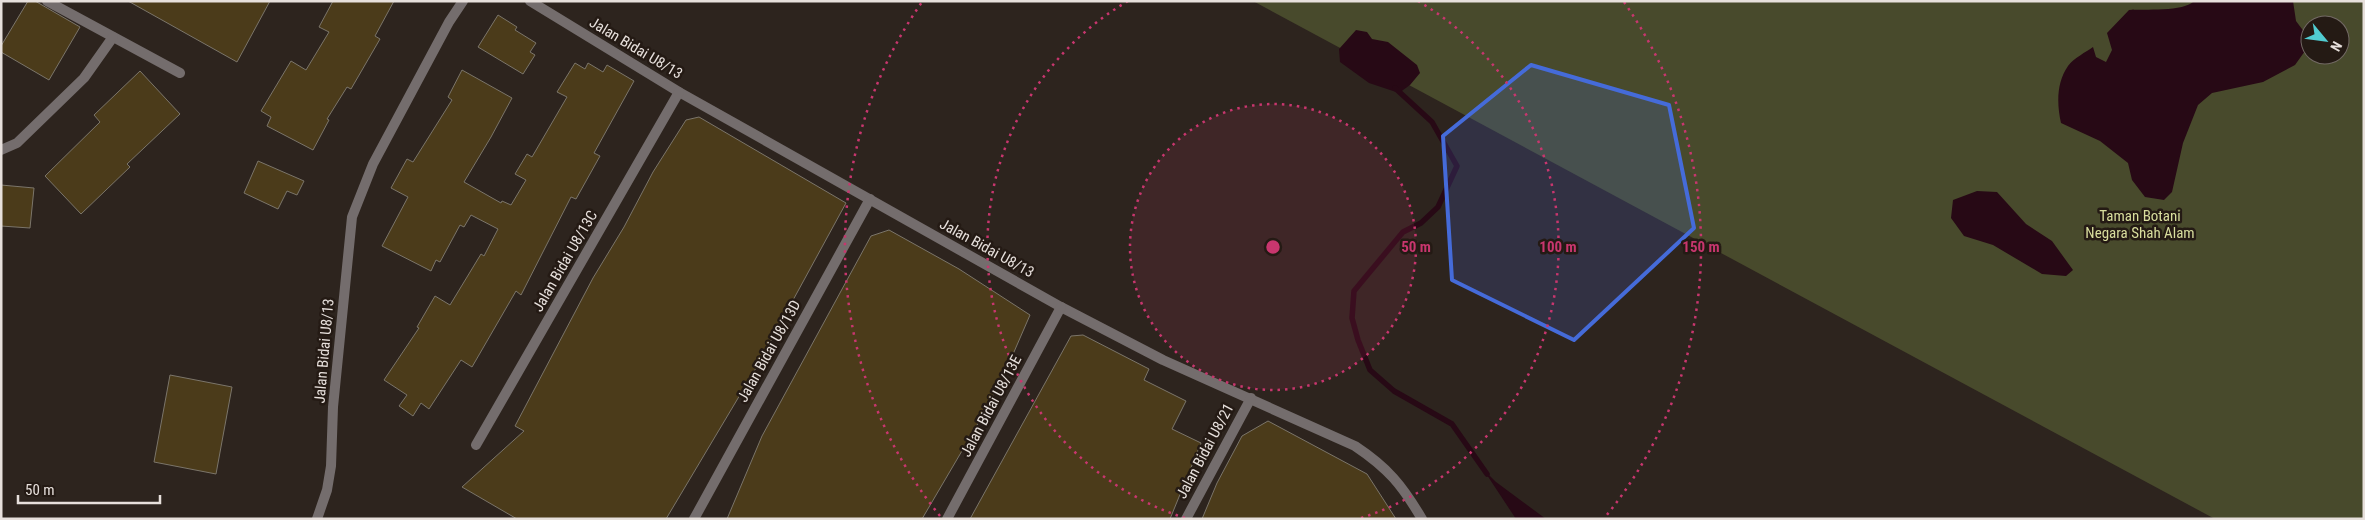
<svg xmlns="http://www.w3.org/2000/svg" width="2365" height="520" viewBox="0 0 2365 520" font-family="'Roboto Condensed',sans-serif">
<style>
.green{fill:#484a2c;fill-rule:evenodd}
.water{fill:#270915}
.lines{fill:none;stroke-linecap:round;stroke-linejoin:round}
.stream{stroke:#270915;stroke-width:5.5}
.building{fill:#4b3b1a;stroke:#7b756a}
.street{stroke:#746d6d;stroke-width:10}
.marked{fill:#456bd9;fill-opacity:0.2;stroke:#456bd9;stroke-width:4;stroke-linejoin:round}
.ring{fill:none;stroke:#c8366e;stroke-width:2.5;stroke-dasharray:2.5 5}
.labels{text-anchor:middle;stroke-width:5;stroke-linejoin:round;paint-order:stroke}
.street-label{font-size:15px;fill:#e7e0dc;stroke:#241a14}
.park-label{font-size:15px;fill:#d8dd9d;stroke:#241a14}
.centre{fill:#c8366e;stroke:#241a14;stroke-width:2.5}
.ring-label{font-size:15px;text-anchor:middle;font-weight:bold;fill:#c8366e;stroke:#241a14;stroke-width:5;stroke-linejoin:round;paint-order:stroke}
</style>
<rect width="100%" height="100%" fill="#2d241e"/>
<path class="green" d="M 1253,1 L 2364,1 L 2364,519 L 2215,519 ZM 2310,25 L 2340,25 L 2340,55 L 2310,55 Z"/>
<g class="water">
<path d="M 2194,1 L 2293,1 L 2296,21 L 2305,33 L 2305,51 L 2295,65 L 2263,82 L 2212,93 L 2198,105 L 2183,143 L 2172,192 L 2164,200 L 2145,197 L 2132,180 L 2128,163 L 2100,141 L 2061,123 C 2057,105 2056,83 2068,66 C 2074,58 2086,52 2093,47 L 2096,57 L 2106,62 L 2112,50 L 2107,33 L 2129,10 C 2144,9 2184,12 2194,1 Z"/>
<path d="M 1356,30 L 1367,32 L 1372,39 L 1388,42 L 1417,65 L 1420,73 L 1410,85 L 1399,93 L 1369,83 L 1340,62 L 1339,49 Z"/>
<path d="M 1977,191 L 1997,192 L 2026,224 L 2052,241 L 2073,270 L 2066,276 L 2042,274 L 1993,245 L 1964,236 L 1951,218 L 1953,200 Z"/>
<path d="M 1483,469 L 1496,482 L 1546,519 L 1516,519 Z"/>
</g>
<g class="lines">
<path class="stream" d="M 1395,88 L 1432,122 L 1457,166 L 1438,207 L 1421,223 L 1403,232 L 1354,291 L 1352,318 L 1358,340 L 1370,370 L 1394,391 L 1452,424 L 1487,474"/>
</g>
<g class="building">
<path d="M 28,1 L 35,1 L 80,27 L 49,80 L 1,52 L 1,46 Z"/>
<path d="M 128,1 L 270,1 L 237,62 Z"/>
<path d="M 333,1 L 394,1 L 375,36 L 380,39 L 351,89 L 347,87 L 327,119 L 329,120 L 313,150 L 267,126 L 271,117 L 261,111 L 291,61 L 306,70 L 329,32 L 319,27 Z"/>
<path d="M 498,15 L 517,27 L 515,30 L 536,43 L 530,52 L 535,55 L 523,74 L 478,47 Z"/>
<path d="M 575,63 L 585,69 L 588,63 L 603,72 L 607,65 L 634,81 L 594,153 L 600,156 L 576,199 L 571,197 L 521,295 L 516,291 L 472,367 L 461,360 L 429,409 L 421,403 L 413,416 L 399,406 L 407,395 L 384,380 L 419,328 L 417,327 L 435,296 L 450,305 L 481,254 L 484,256 L 498,229 L 471,215 L 464,227 L 460,225 L 440,262 L 436,260 L 431,271 L 382,246 L 408,197 L 391,188 L 407,159 L 413,162 L 452,100 L 448,97 L 462,70 L 512,98 L 491,137 L 464,182 L 501,203 L 502,201 L 511,205 L 526,180 L 515,174 L 527,154 L 532,157 L 567,97 L 557,92 Z"/>
<path d="M 140,71 L 180,114 L 127,164 L 130,167 L 81,214 L 45,176 L 100,122 L 94,115 Z"/>
<path d="M 699,117 L 846,203 L 756,368 L 666,519 L 517,519 L 462,487 L 524,431 L 515,426 L 593,278 L 624,227 L 653,172 L 686,120 Z"/>
<path d="M 258,161 L 304,181 L 297,195 L 287,191 L 278,209 L 244,193 Z"/>
<path d="M 1,185 L 34,188 L 30,228 L 1,226 Z"/>
<path d="M 889,230 L 959,269 L 1030,315 L 1004,375 L 976,427 L 922,519 L 727,519 L 762,436 L 871,236 Z"/>
<path d="M 1083,335 L 1149,369 L 1144,380 L 1186,401 L 1172,429 L 1201,443 L 1170,519 L 970,519 L 1071,336 Z"/>
<path d="M 170,375 L 232,387 L 216,474 L 154,462 Z"/>
<path d="M 1268,421 L 1367,474 L 1396,519 L 1202,519 L 1217,483 L 1242,436 Z"/>
</g>
<g class="lines">
<g class="street">
<path d="M 47,1 L 180,73"/>
<path d="M 530,1 L 679,92 L 1061,307 L 1163,360 L 1355,446 C 1388,468 1402,485 1422,519"/>
<path d="M 1,150 L 17,143 L 84,78 L 113,37"/>
<path d="M 476,445 L 679,92"/>
<path d="M 317,519 L 327,490 L 331,466 L 333,407 L 352,217 L 373,164 L 449,22 L 463,1"/>
<path d="M 694,519 L 870,199"/>
<path d="M 947,519 L 1061,307"/>
<path d="M 1186,519 L 1251,398"/>
</g>
</g>
<path class="marked" d="M 1531,65 L 1669,105 L 1694,228 L 1574,340 L 1452,280 L 1443,136 Z"/>
<circle cx="1273" cy="247" r="143" fill="#c8366e" fill-opacity=".12"/>
<g class="ring">
<circle cx="1273" cy="247" r="143"/>
<path d="M1185 518A285 285 0 0 1 1128 1M1418 1A285 285 0 0 1 1361 518"/>
<path d="M940 516A428 428 0 0 1 922 2M1624 2A428 428 0 0 1 1606 516"/>
</g>
<g class="labels">
<g class="street-label">
<text transform="translate(636 48) rotate(31)" y="5">Jalan Bidai U8/13</text>
<text transform="translate(987 248) rotate(29)" y="5">Jalan Bidai U8/13</text>
<text transform="translate(565 261) rotate(-60)" y="5">Jalan Bidai U8/13C</text>
<text transform="translate(324 351) rotate(-85)" y="5">Jalan Bidai U8/13</text>
<text transform="translate(769 351) rotate(-61)" y="5">Jalan Bidai U8/13D</text>
<text transform="translate(991 406) rotate(-62)" y="5">Jalan Bidai U8/13E</text>
<text transform="translate(1205 451) rotate(-62)" y="5">Jalan Bidai U8/21</text>
</g>
<g class="park-label">
<text x="2140" y="221">Taman Botani<tspan x="2140" dy="17">Negara Shah Alam</tspan></text>
</g>
</g>
<circle cx="1273" cy="247" r="8" class="centre"/>
<g class="ring-label">
<text x="1416" y="252">50 m</text>
<text x="1558" y="252">100 m</text>
<text x="1701" y="252">150 m</text>
</g>
<rect width="2365" height="520" fill="none" stroke="#e7e0dc" stroke-width="5"/>
<g transform="translate(2325 40) rotate(119)"><circle r="24" fill="#241a14" stroke="#726964"/>
<path d="M0-4L9 19L0 12L-9 19Z" fill="#51ccd1"/>
<text y="-8" font-size="14" font-weight="bold" text-anchor="middle" fill="#e7e0dc">N</text>
</g>
<path d="M18 495v8h142v-8" fill="none" stroke="#e7e0dc" stroke-width="2.5"/>
<text x="25" y="495" font-size="15" fill="#e7e0dc" stroke="#241a14" stroke-width="4" paint-order="stroke">50 m</text>
</svg>
